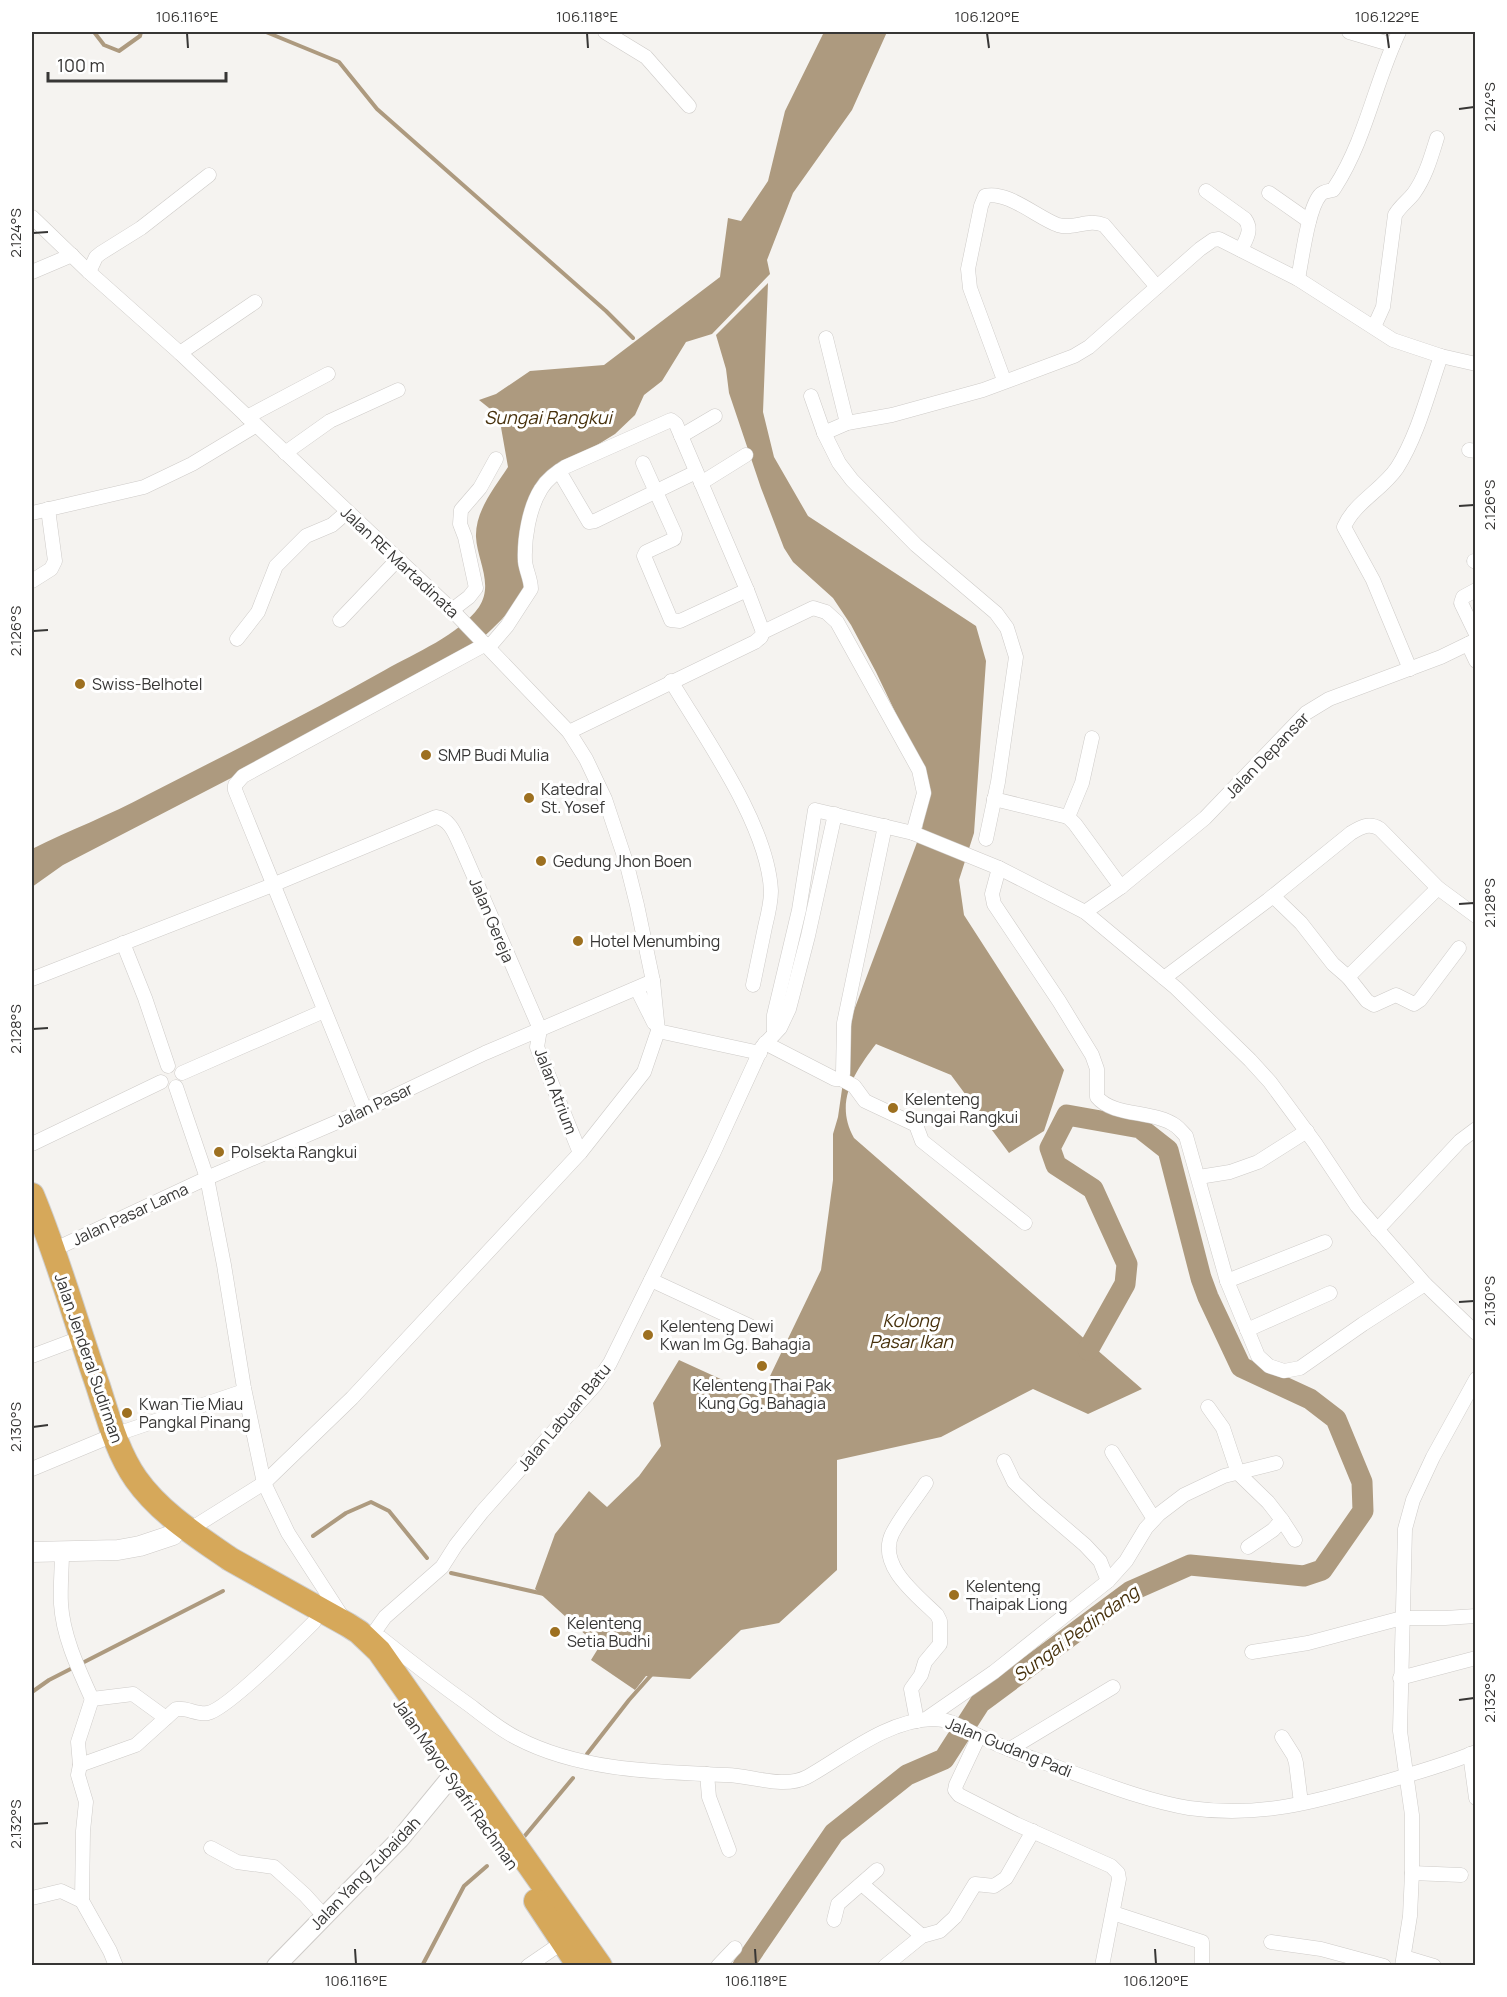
<svg xmlns="http://www.w3.org/2000/svg" width="1507" height="1997" viewBox="0 0 1507 1997" font-family="Manrope,sans-serif">
<style>
.water{fill:#ad9a7f}
.lines{fill:none;stroke-linecap:round;stroke-linejoin:round}
.stream{stroke:#ad9a7f;stroke-width:4}
.river{stroke:#ad9a7f;stroke-width:21}
.minor-casing{stroke:#cecbc8;stroke-width:15}
.tertiary-casing{stroke:#cecbc8;stroke-width:20}
.secondary-casing{stroke:#cecbc8;stroke-width:21}
.trunk-casing{stroke:#cfcfcf;stroke-width:26}
.minor{stroke:#fff;stroke-width:14}
.tertiary{stroke:#fff;stroke-width:18}
.secondary{stroke:#fff;stroke-width:20}
.trunk{stroke:#d6a85a;stroke-width:24}
.ticks{fill:none;stroke:#373635;stroke-width:2}
.poi-dot{fill:#9d7020;stroke:#fff;stroke-width:2}
.labels{text-anchor:middle;stroke-width:6;stroke-linejoin:round;paint-order:stroke}
.street-label{font-size:16px;fill:#373635;stroke:#fff}
.poi-label{font-size:16px;fill:#373635;stroke:#fff;text-anchor:start}
.water-label{font-size:18px;font-style:italic;fill:#47310c;stroke:#fff}
.neatline{fill:none;stroke:#373635;stroke-width:2}
.ticks-label{font-size:15px;text-anchor:middle;fill:#373635}
</style>
<rect width="100%" height="100%" fill="#f5f3f0"/>
<g class="water">
<path d="M 824,32 L 887,32 L 852,110 L 793,193 L 767,260 L 770,274 L 712,334 L 686,342 L 662,381 L 644,395 L 635,415 L 615,434 L 555,471 L 541,485 L 523,591 C 511,613 491,630 474,646 L 233,777 L 63,865 L 32,887 L 32,849 C 70,830 110,815 147,795 C 227,754 307,714 385,670 C 415,653 459,635 479,607 C 494,584 477,560 476,537 C 475,511 495,487 508,467 L 499,416 L 479,400 L 496,394 L 530,371 L 604,365 L 720,277 L 728,218 L 741,221 L 768,181 L 785,111 Z"/>
<path d="M 768,283 L 763,412 L 774,457 L 808,516 L 976,626 L 986,661 L 974,833 L 959,880 L 964,915 L 1064,1070 L 1044,1131 L 1009,1153 L 951,1075 L 876,1044 C 854,1073 834,1102 854,1138 L 1142,1389 L 1088,1414 L 1033,1389 L 941,1437 L 837,1460 L 837,1570 L 779,1623 L 741,1630 L 690,1679 L 646,1676 L 635,1690 L 591,1660 L 599,1647 L 535,1589 L 555,1534 L 589,1491 L 607,1507 L 639,1476 L 661,1446 L 653,1403 L 679,1360 L 760,1397 L 821,1270 L 833,1180 L 833,1134 L 838,1117 L 853,1013 L 922,829 L 929,783 L 876,672 L 851,625 L 833,598 L 793,562 L 784,548 L 761,488 L 729,393 L 726,369 L 716,335 Z"/>
</g>
<g class="lines">
<g class="stream">
<path d="M 94,32 L 104,45 L 119,51 L 140,36 L 141,32"/>
<path d="M 266,32 L 339,62 L 377,109 L 606,311 L 633,338"/>
<path d="M 313,1536 L 346,1513 L 371,1502 L 389,1511 L 427,1558"/>
<path d="M 451,1573 L 544,1594"/>
<path d="M 32,1692 L 49,1680 L 223,1591"/>
<path d="M 587,1754 L 629,1700 L 653,1673"/>
<path d="M 523,1838 L 573,1778"/>
<path d="M 422,1966 L 464,1886 L 487,1866"/>
</g>
<path class="river" d="M 743,1966 L 834,1833 L 907,1775 L 944,1759 L 980,1703 L 1131,1591 L 1190,1565 L 1304,1576 L 1322,1570 L 1363,1511 L 1362,1482 L 1336,1419 L 1310,1399 L 1241,1367 L 1208,1297 L 1201,1278 L 1168,1150 L 1140,1128 L 1067,1115 L 1050,1148 L 1056,1165 L 1093,1189 L 1127,1264 L 1125,1284 L 1088,1350"/>
<g class="minor-casing">
<g id="minor">
<path d="M 605,32 L 646,57 L 689,106"/>
<path d="M 1349,32 L 1393,45"/>
<path d="M 1206,191 L 1245,219 C 1253,230 1246,239 1241,250"/>
<path d="M 1269,193 L 1309,221"/>
<path d="M 32,217 L 89,272 L 180,353 L 452,610 L 569,732 L 586,759 L 605,799 L 627,865 L 637,905 L 653,981 L 658,1031 L 644,1072 L 580,1153 L 352,1398 L 264,1483 L 189,1530"/>
<path d="M 32,272 L 72,255"/>
<path d="M 89,272 L 96,257 L 101,253 L 141,228 L 209,175"/>
<path d="M 1298,279 C 1302,259 1308,209 1320,195 C 1323,191 1329,191 1333,190 L 1335,187 C 1366,139 1375,82 1399,32"/>
<path d="M 1374,327 L 1383,307 L 1395,215 C 1400,206 1408,201 1414,193 C 1426,176 1431,157 1437,138"/>
<path d="M 826,338 L 847,423"/>
<path d="M 180,353 L 255,302"/>
<path d="M 1004,380 L 970,288 L 968,269 L 981,206 L 985,196 C 1007,190 1038,218 1058,225 C 1074,230 1088,218 1104,225 L 1157,287"/>
<path d="M 811,396 L 824,433 L 839,463 L 852,480 L 916,545 L 996,613 L 1007,628 L 1016,657 L 998,782 L 986,839"/>
<path d="M 247,417 L 328,374"/>
<path d="M 824,433 L 847,423 L 892,415 L 983,390 L 1074,356 L 1089,347 L 1200,249 L 1213,240 L 1219,239 L 1298,279 L 1393,340 L 1441,356 L 1476,364"/>
<path d="M 681,436 L 715,416"/>
<path d="M 1469,450 L 1476,451"/>
<path d="M 285,453 L 330,421 L 398,390"/>
<path d="M 643,463 L 675,534 L 674,539 L 646,552 L 644,556 L 671,620 L 680,621 L 747,590"/>
<path d="M 559,471 L 589,522 L 595,521 L 696,472"/>
<path d="M 701,483 L 746,455"/>
<path d="M 32,513 L 144,487 L 192,464 L 255,426"/>
<path d="M 1474,561 L 1476,562"/>
<path d="M 32,581 L 51,569 L 55,561 L 48,509"/>
<path d="M 1476,590 L 1463,597 L 1461,603 L 1476,634"/>
<path d="M 452,610 L 469,597 L 476,588 L 465,537 L 460,524 L 461,510 L 480,488 L 496,459"/>
<path d="M 340,620 L 398,559"/>
<path d="M 237,639 L 258,612 L 276,566 L 306,536 L 332,525 L 347,512"/>
<path d="M 1468,644 L 1476,661"/>
<path d="M 489,647 L 507,626 L 531,589 C 531,579 526,571 525,561 C 524,539 529,508 541,489 C 547,479 556,473 565,467 L 671,420 L 676,424 L 747,590 L 763,632"/>
<path d="M 1410,669 L 1373,580 L 1344,527 C 1354,503 1382,490 1397,468 C 1418,435 1428,393 1441,356"/>
<path d="M 671,681 C 705,738 768,825 771,891 C 771,903 768,915 765,927 C 761,946 757,966 753,985"/>
<path d="M 569,732 L 755,642 L 761,637 L 763,632 L 813,608 L 826,612 L 837,622 L 919,770 L 924,793 L 913,833 L 999,868 L 1085,912 L 1176,988 L 1250,1060 L 1270,1082 L 1315,1143 L 1357,1206 L 1425,1284 L 1476,1333"/>
<path d="M 1092,738 L 1082,783 L 1068,817 L 1075,824 L 1121,887"/>
<path d="M 994,799 L 1068,817"/>
<path d="M 999,868 L 992,894 L 994,904 L 1059,1001 L 1092,1055 L 1097,1069 L 1097,1097 C 1113,1117 1154,1110 1176,1126 C 1180,1129 1183,1133 1186,1136 L 1227,1281 L 1258,1356 L 1269,1366 L 1284,1371 L 1300,1368 L 1363,1324 L 1425,1284"/>
<path d="M 1273,896 L 1301,923 L 1333,964 L 1348,977 L 1438,888"/>
<path d="M 1085,912 L 1121,887 L 1205,818 L 1306,713 L 1329,699 L 1441,657 L 1476,640"/>
<path d="M 123,943 L 145,998 L 168,1066"/>
<path d="M 1348,977 L 1367,1001 L 1374,1005 L 1396,995 L 1414,1004 L 1420,1000 L 1459,948"/>
<path d="M 1164,978 L 1268,900 L 1351,833 C 1361,827 1369,822 1380,829 L 1438,888 L 1476,916"/>
<path d="M 32,979 L 270,886 L 436,817 C 451,819 456,837 462,849 L 540,1029"/>
<path d="M 637,989 L 654,1023"/>
<path d="M 540,1029 L 537,1047 L 580,1153"/>
<path d="M 658,1031 L 760,1053"/>
<path d="M 774,1034 L 774,1015 L 799,910 L 815,810 L 913,833"/>
<path d="M 765,1043 L 835,1079 L 841,1079 L 843,1073 L 844,1023 L 885,826"/>
<path d="M 182,1073 L 324,1011"/>
<path d="M 841,1079 L 854,1086 L 865,1101 L 916,1125 L 922,1141 L 1025,1223"/>
<path d="M 176,1087 L 207,1178 L 224,1265 L 244,1388 L 264,1483 L 288,1533 L 343,1618"/>
<path d="M 365,1110 L 235,790 L 235,785 L 243,776 L 486,644"/>
<path d="M 32,1144 L 161,1082"/>
<path d="M 1199,1177 L 1230,1172 L 1258,1162 L 1307,1131"/>
<path d="M 1377,1230 L 1460,1141 L 1476,1129"/>
<path d="M 53,1250 L 207,1178 L 365,1110 L 485,1053 L 653,981"/>
<path d="M 651,1280 L 750,1326"/>
<path d="M 1227,1281 L 1325,1242"/>
<path d="M 1247,1330 L 1330,1293"/>
<path d="M 32,1356 L 72,1341"/>
<path d="M 1208,1407 L 1223,1428 L 1238,1473 L 1268,1502 L 1282,1520 L 1295,1540"/>
<path d="M 114,1435 L 244,1391"/>
<path d="M 1112,1452 L 1154,1519"/>
<path d="M 1004,1461 L 1014,1482 L 1036,1503 L 1085,1545 L 1100,1561 L 1108,1581"/>
<path d="M 32,1469 L 104,1439"/>
<path d="M 1248,1547 L 1273,1530 L 1282,1520"/>
<path d="M 62,1552 C 62,1569 60,1587 61,1604 C 63,1637 79,1670 92,1699"/>
<path d="M 373,1634 L 381,1638 C 411,1662 441,1685 472,1707 C 486,1718 501,1730 517,1738 C 580,1771 657,1772 727,1775 C 753,1776 783,1789 807,1777 C 846,1755 887,1720 933,1719 C 951,1719 964,1729 979,1736 C 1002,1747 1027,1757 1051,1765 C 1094,1780 1145,1801 1189,1808 C 1259,1818 1315,1802 1381,1783 C 1412,1774 1445,1765 1476,1752"/>
<path d="M 373,1634 L 385,1617 L 442,1567 L 456,1545 L 482,1512 L 595,1385 L 610,1363 L 713,1154 L 762,1047 L 780,1028 L 789,1009 L 808,936 L 835,814"/>
<path d="M 1252,1652 L 1308,1643 L 1402,1618 L 1445,1618 L 1476,1616"/>
<path d="M 1400,1678 L 1476,1658"/>
<path d="M 92,1699 L 133,1694 L 166,1718"/>
<path d="M 926,1719 L 994,1672 L 1108,1581 L 1126,1561 L 1146,1528 L 1159,1514 L 1184,1495 L 1224,1476 L 1276,1463"/>
<path d="M 917,1721 L 911,1689 L 921,1675 L 925,1662 L 940,1644 L 940,1621 L 937,1615 C 918,1596 877,1566 892,1534 C 901,1516 915,1500 926,1483"/>
<path d="M 979,1736 L 956,1785 L 955,1790 L 959,1795 L 1016,1824 L 1111,1866 L 1118,1873 L 1119,1879 L 1102,1966"/>
<path d="M 1282,1737 L 1294,1756 L 1296,1763 L 1301,1803"/>
<path d="M 1010,1749 L 1113,1687"/>
<path d="M 1470,1754 L 1476,1798"/>
<path d="M 80,1765 L 78,1742 L 92,1699"/>
<path d="M 707,1774 L 709,1797 L 729,1850"/>
<path d="M 211,1848 L 237,1862 L 274,1867 L 305,1895 L 324,1916"/>
<path d="M 1412,1873 L 1461,1875"/>
<path d="M 863,1885 L 922,1936"/>
<path d="M 32,1898 L 61,1891 L 82,1901 L 110,1951 L 116,1966"/>
<path d="M 82,1901 L 83,1831 L 86,1802 L 78,1775 L 80,1765 L 136,1745 L 176,1709 C 186,1707 197,1715 208,1713 C 227,1709 297,1639 314,1622"/>
<path d="M 1113,1913 L 1202,1942 L 1202,1966"/>
<path d="M 834,1920 L 838,1904 L 877,1870"/>
<path d="M 1271,1942 L 1321,1949 L 1384,1966"/>
<path d="M 1404,1957 L 1434,1966"/>
<path d="M 528,1966 L 563,1942"/>
<path d="M 718,1966 L 735,1948"/>
<path d="M 885,1966 L 922,1936 L 940,1931 L 955,1917 L 975,1884 L 994,1886 L 1006,1878 L 1033,1831"/>
<path d="M 1402,1966 L 1410,1916 L 1412,1873 L 1412,1815 L 1400,1731 L 1405,1529 L 1413,1500 L 1433,1457 L 1476,1379"/>
</g>
</g>
<g class="tertiary-casing">
<path id="tertiary" d="M 276,1966 L 400,1839 L 451,1777"/>
</g>
<g class="secondary-casing">
<path id="secondary" d="M 32,1552 L 118,1550 L 140,1546 L 173,1535"/>
</g>
<g class="trunk-casing">
<g id="trunk">
<path d="M 32,1195 C 58,1257 76,1323 98,1386 C 108,1417 117,1452 136,1479 C 160,1513 197,1536 230,1559 L 348,1625 L 359,1632 L 379,1651 L 600,1966"/>
<path d="M 536,1901 L 579,1966"/>
</g>
</g>
<use href="#minor" class="minor"/>
<use href="#tertiary" class="tertiary"/>
<use href="#secondary" class="secondary"/>
<use href="#trunk" class="trunk"/>
</g>
<path class="ticks" d="M 187,33 L 188,48M 587,33 L 588,48M 987,33 L 989,48M 1387,33 L 1389,48M 1459,109 L 1474,107M 33,233 L 48,232M 1459,506 L 1474,505M 33,631 L 48,630M 1459,904 L 1474,903M 33,1029 L 48,1028M 1459,1302 L 1474,1301M 33,1427 L 48,1425M 1459,1700 L 1474,1698M 33,1824 L 48,1823M 355,1949 L 356,1964M 755,1949 L 756,1964M 1155,1949 L 1156,1964"/>
<g class="poi-dot">
<circle cx="80" cy="684" r="6"/>
<circle cx="426" cy="755" r="6"/>
<circle cx="529" cy="798" r="6"/>
<circle cx="541" cy="861" r="6"/>
<circle cx="578" cy="941" r="6"/>
<circle cx="893" cy="1108" r="6"/>
<circle cx="219" cy="1152" r="6"/>
<circle cx="648" cy="1335" r="6"/>
<circle cx="762" cy="1366" r="6"/>
<circle cx="127" cy="1413" r="6"/>
<circle cx="954" cy="1595" r="6"/>
<circle cx="555" cy="1632" r="6"/>
</g>
<g class="labels">
<g class="street-label">
<text transform="translate(400 562) rotate(43)" y="6">Jalan RE Martadinata</text>
<text transform="translate(1267 755) rotate(-46)" y="6">Jalan Depansar</text>
<text transform="translate(492 920) rotate(67)" y="6">Jalan Gereja</text>
<text transform="translate(556 1091) rotate(69)" y="6">Jalan Atrium</text>
<text transform="translate(374 1105) rotate(-25)" y="6">Jalan Pasar</text>
<text transform="translate(130 1214) rotate(-25)" y="6">Jalan Pasar Lama</text>
<text transform="translate(89 1358) rotate(71)" y="6">Jalan Jenderal Sudirman</text>
<text transform="translate(564 1417) rotate(-50)" y="6">Jalan Labuan Batu</text>
<text transform="translate(1009 1747) rotate(22)" y="6">Jalan Gudang Padi</text>
<text transform="translate(456 1784) rotate(55)" y="6">Jalan Mayor Syafri Rachman</text>
<text transform="translate(365 1873) rotate(-46)" y="6">Jalan Yang Zubaidah</text>
</g>
<g class="poi-label">
<text x="92" y="690">Swiss-Belhotel</text>
<text x="438" y="761">SMP Budi Mulia</text>
<text x="541" y="795">Katedral<tspan x="541" dy="18">St. Yosef</tspan></text>
<text x="553" y="867">Gedung Jhon Boen</text>
<text x="590" y="947">Hotel Menumbing</text>
<text x="905" y="1105">Kelenteng<tspan x="905" dy="18">Sungai Rangkui</tspan></text>
<text x="231" y="1158">Polsekta Rangkui</text>
<text x="660" y="1332">Kelenteng Dewi<tspan x="660" dy="18">Kwan Im Gg. Bahagia</tspan></text>
<text x="762" y="1391" text-anchor="middle">Kelenteng Thai Pak<tspan x="762" dy="18">Kung Gg. Bahagia</tspan></text>
<text x="139" y="1410">Kwan Tie Miau<tspan x="139" dy="18">Pangkal Pinang</tspan></text>
<text x="966" y="1592">Kelenteng<tspan x="966" dy="18">Thaipak Liong</tspan></text>
<text x="567" y="1629">Kelenteng<tspan x="567" dy="18">Setia Budhi</tspan></text>
</g>
<g class="water-label">
<text x="548" y="424">Sungai Rangkui</text>
<text x="911" y="1327">Kolong<tspan x="911" dy="21">Pasar Ikan</tspan></text>
<text transform="translate(1076 1634) rotate(-36)" y="6">Sungai Pedindang</text>
</g>
</g>
<rect width="1507" height="1997" fill="none" stroke="#ffffff" stroke-width="66"/>
<path d="M48 72v9h178v-9" fill="none" stroke="#373635" stroke-width="3"/>
<text x="57" y="72" font-size="18" fill="#373635" stroke="#ffffff" stroke-width="4.5" paint-order="stroke">100 m</text>
<rect x="33" y="33" width="1441" height="1931" class="neatline"/>
<g class="ticks-label">
<text x="187" y="22">106.116°E</text>
<text x="587" y="22">106.118°E</text>
<text x="987" y="22">106.120°E</text>
<text x="1387" y="22">106.122°E</text>
<text transform="translate(1490 107) rotate(-90)" y="5">2.124°S</text>
<text transform="translate(16 233) rotate(-90)" y="5">2.124°S</text>
<text transform="translate(1490 505) rotate(-90)" y="5">2.126°S</text>
<text transform="translate(16 631) rotate(-90)" y="5">2.126°S</text>
<text transform="translate(1490 903) rotate(-90)" y="5">2.128°S</text>
<text transform="translate(16 1029) rotate(-90)" y="5">2.128°S</text>
<text transform="translate(1490 1301) rotate(-90)" y="5">2.130°S</text>
<text transform="translate(16 1427) rotate(-90)" y="5">2.130°S</text>
<text transform="translate(1490 1698) rotate(-90)" y="5">2.132°S</text>
<text transform="translate(16 1824) rotate(-90)" y="5">2.132°S</text>
<text x="356" y="1986">106.116°E</text>
<text x="756" y="1986">106.118°E</text>
<text x="1156" y="1986">106.120°E</text>
</g>
</svg>
